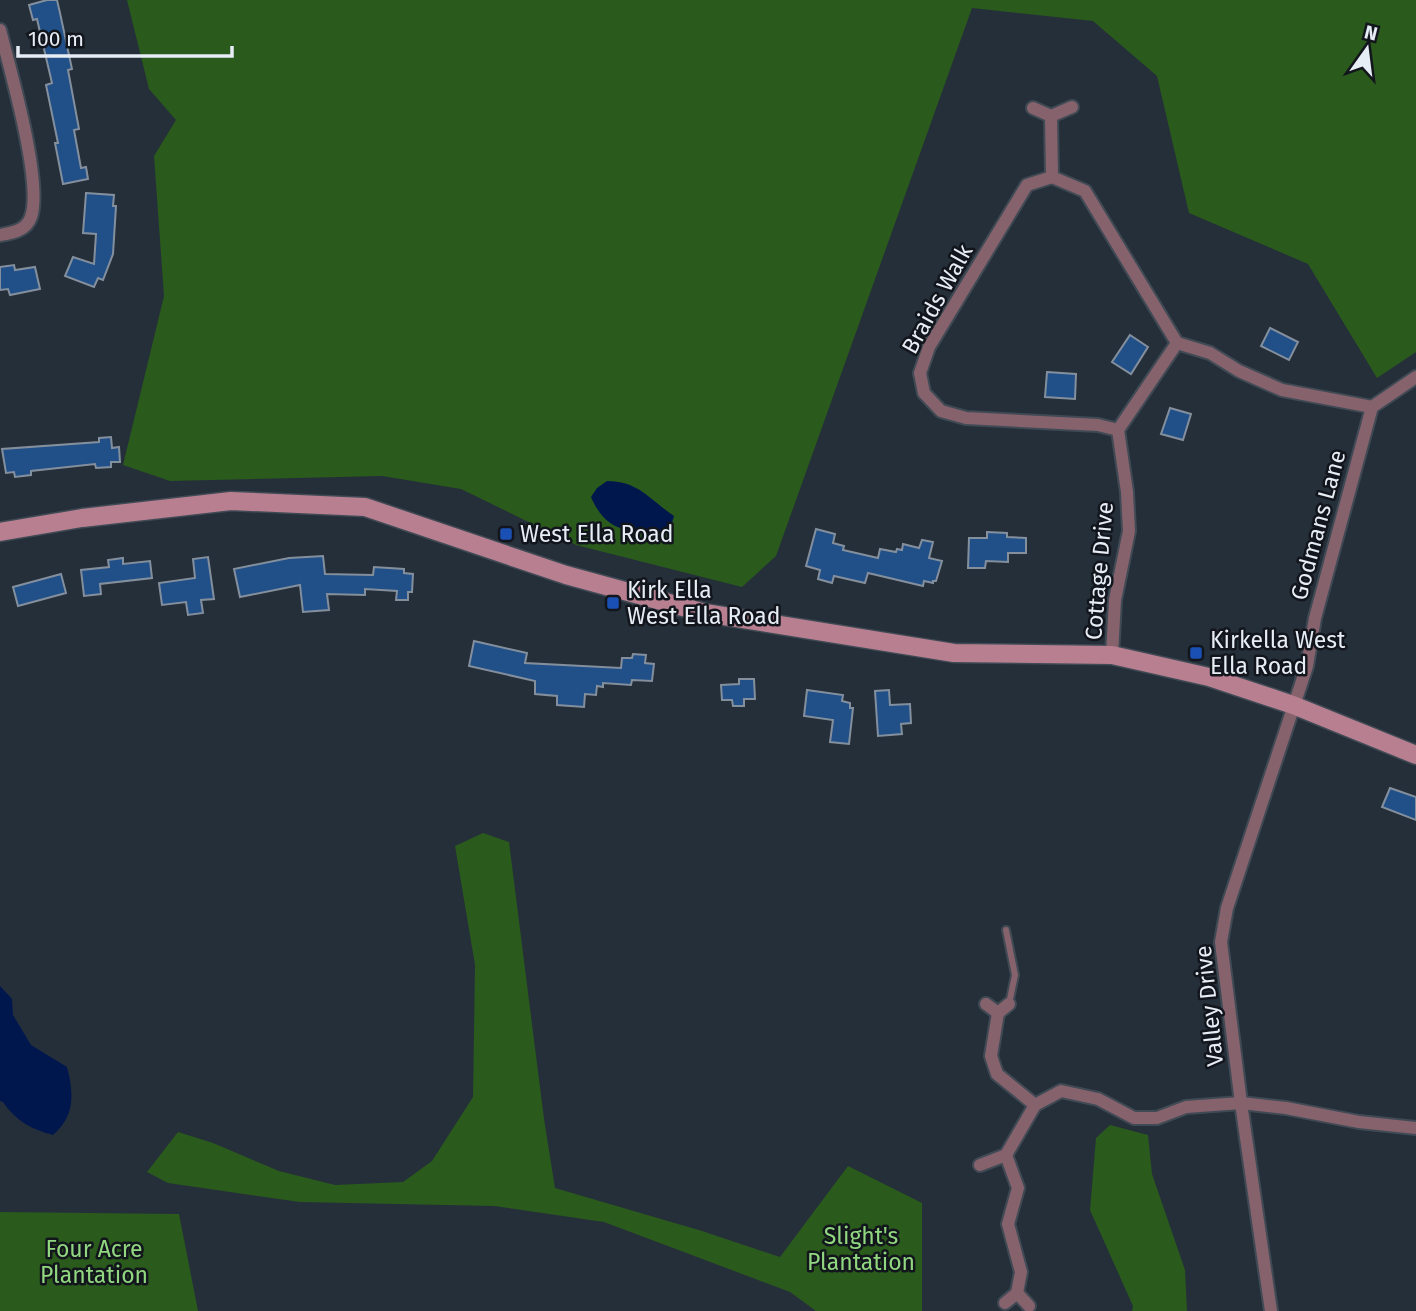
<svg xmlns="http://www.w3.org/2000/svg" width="1416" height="1311" viewBox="0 0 1416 1311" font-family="'Fira Sans',sans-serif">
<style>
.green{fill:#2a5a1c}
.water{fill:#00174e}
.building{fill:#215088;stroke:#848f9d;stroke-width:2}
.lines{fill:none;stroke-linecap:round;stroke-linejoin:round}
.lane-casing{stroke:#404a54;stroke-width:10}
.street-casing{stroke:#404a54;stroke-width:16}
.secondary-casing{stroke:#404a54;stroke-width:21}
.lane{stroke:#86626d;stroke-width:6}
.street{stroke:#86626d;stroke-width:12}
.secondary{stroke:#b77f90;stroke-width:18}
.transit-dot{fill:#1a4fb4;stroke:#12161c;stroke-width:2.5}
.labels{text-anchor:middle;stroke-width:5;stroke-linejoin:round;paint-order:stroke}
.street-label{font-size:23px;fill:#e7edf5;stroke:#12161c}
.poi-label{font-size:23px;fill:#e7edf5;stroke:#12161c;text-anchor:start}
.park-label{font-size:23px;fill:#91d780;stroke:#12161c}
</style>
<rect width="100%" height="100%" fill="#252f3a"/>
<g class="green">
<path d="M 127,0 L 1416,0 L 1416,352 L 1377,378 L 1308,264 L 1189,213 L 1157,76 L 1093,21 L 972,8 L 776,556 L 742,587 L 576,545 L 461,489 L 382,476 L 170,481 L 123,465 L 164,296 L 154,156 L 176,120 L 149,89 Z"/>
<path d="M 483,833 L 509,842 L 544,1119 L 555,1188 L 702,1231 L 780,1257 L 848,1166 L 922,1203 L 922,1311 L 816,1311 L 790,1292 L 604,1222 L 494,1206 L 300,1202 L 168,1183 L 147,1172 L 178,1132 L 213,1143 L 279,1171 L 335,1185 L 403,1182 L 432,1161 L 473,1097 L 475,965 L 455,846 Z"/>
<path d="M 1110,1125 L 1148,1135 L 1152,1174 L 1185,1270 L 1187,1311 L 1132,1311 L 1133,1306 L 1090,1210 L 1096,1138 Z"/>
<path d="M 0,1212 L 179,1214 L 198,1311 L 0,1311 Z"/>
</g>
<g class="water">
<path d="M 607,481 C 639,481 650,500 674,516 L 669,533 C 632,531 608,536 591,497 L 597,488 Z"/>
<path d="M 0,986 L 12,999 L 13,1015 L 31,1045 L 67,1067 C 74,1094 75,1116 53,1135 C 31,1129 16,1121 3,1102 L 0,1101 Z"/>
</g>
<g class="building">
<path d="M 47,0 L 57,0 L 60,13 L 72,69 L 68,70 L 79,129 L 74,130 L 81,168 L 86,167 L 88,179 L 63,184 L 55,143 L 58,143 L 46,85 L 52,83 L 37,19 L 33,20 L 29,5 Z"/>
<path d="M 86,193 L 114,195 L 113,206 L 116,206 L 113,254 L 103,280 L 98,278 L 94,287 L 65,276 L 73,257 L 94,264 L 96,234 L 83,233 Z"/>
<path d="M 14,265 L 15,270 L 35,267 L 40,289 L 10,295 L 8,289 L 0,290 L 0,267 Z"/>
<path d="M 1270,328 L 1298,342 L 1289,360 L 1261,346 Z"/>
<path d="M 1130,335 L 1148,347 L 1131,374 L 1112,362 Z"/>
<path d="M 1047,372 L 1076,374 L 1075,399 L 1045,397 Z"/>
<path d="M 1170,408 L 1191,414 L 1183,440 L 1161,434 Z"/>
<path d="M 111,437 L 112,448 L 119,447 L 120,462 L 111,462 L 111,467 L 96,468 L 95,464 L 31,471 L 31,475 L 15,477 L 14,472 L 6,473 L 2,449 L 99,442 L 99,438 Z"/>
<path d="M 816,529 L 835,534 L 833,543 L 844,546 L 843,550 L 878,558 L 880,549 L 896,552 L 897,549 L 902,550 L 903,544 L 919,548 L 922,540 L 933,542 L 929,558 L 942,561 L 936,581 L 933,581 L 933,583 L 924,581 L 923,586 L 868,573 L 865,583 L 834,576 L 832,583 L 818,579 L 820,570 L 806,566 Z"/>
<path d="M 987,532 L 1007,533 L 1007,537 L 1026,538 L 1026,553 L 1008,553 L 1008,562 L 986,561 L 985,568 L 968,568 L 969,538 L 987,538 Z"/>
<path d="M 323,556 L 325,574 L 373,575 L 374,567 L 404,569 L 404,573 L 413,574 L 412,592 L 408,592 L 408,600 L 396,600 L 397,591 L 365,589 L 365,595 L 327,594 L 329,610 L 303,612 L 300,585 L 240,597 L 234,569 L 289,558 Z"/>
<path d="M 208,557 L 214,599 L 201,600 L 203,613 L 188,615 L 186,602 L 162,605 L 159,583 L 195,578 L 193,559 Z"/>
<path d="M 123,558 L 123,564 L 150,561 L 152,578 L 100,584 L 101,594 L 84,596 L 81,570 L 109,567 L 108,560 Z"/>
<path d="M 61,574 L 66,593 L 18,606 L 13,587 Z"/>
<path d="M 474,641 L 527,653 L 525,663 L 621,668 L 622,658 L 632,658 L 633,654 L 646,655 L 645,663 L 654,664 L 652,681 L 632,680 L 631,685 L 603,683 L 603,687 L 597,686 L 596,695 L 585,694 L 584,707 L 557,705 L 557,696 L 535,694 L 535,681 L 469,666 Z"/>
<path d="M 739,679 L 754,679 L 755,699 L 744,699 L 744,706 L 733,706 L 732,700 L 722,700 L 721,685 L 739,684 Z"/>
<path d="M 807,690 L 843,695 L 842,701 L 850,703 L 850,708 L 853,708 L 849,744 L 830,742 L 833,720 L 804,716 Z"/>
<path d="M 889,690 L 890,705 L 910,704 L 911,723 L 901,724 L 902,734 L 878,736 L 875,691 Z"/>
<path d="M 1390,788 L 1416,797 L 1416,820 L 1382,807 Z"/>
</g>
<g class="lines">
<g class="lane-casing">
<path id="lane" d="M 1006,930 L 1015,975 L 1009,1004"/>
</g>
<g class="street-casing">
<g id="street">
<path d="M 0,30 C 10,69 43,183 31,217 C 26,231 12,233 0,235"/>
<path d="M 1033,108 L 1051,116 L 1072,107"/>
<path d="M 1051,116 L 1052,177 L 1085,191 L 1177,343 L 1210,353 L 1239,371 L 1282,390 L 1372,407"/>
<path d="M 1052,177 L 1027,185 L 929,347 L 920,373 L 924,393 L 941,411 L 966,418 L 1098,425 L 1118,430"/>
<path d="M 1112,655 L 1115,600 L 1129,531 L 1127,492 L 1118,430 L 1177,343"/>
<path d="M 986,1004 L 998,1013 L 1009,1004"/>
<path d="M 998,1013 L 991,1056 L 997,1074 L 1035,1105"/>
<path d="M 1006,1155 L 1018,1188 L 1008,1224 L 1021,1272 L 1017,1293"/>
<path d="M 980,1165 L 1006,1155 L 1035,1105 L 1061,1091 L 1098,1099 L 1134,1118 L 1157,1118 L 1186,1107 L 1241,1103 L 1286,1108 L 1359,1122 L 1416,1128"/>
<path d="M 1005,1303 L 1017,1293 L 1029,1306"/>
<path d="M 1271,1311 L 1241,1103 L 1221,942 L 1227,908 L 1307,666 L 1315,618 L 1372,407 L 1416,377"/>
</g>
</g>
<g class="secondary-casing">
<path id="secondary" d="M 0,532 L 82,518 L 231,501 L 365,507 L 566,575 L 705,613 L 954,653 L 1112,655 L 1209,677 L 1293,705 L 1416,755"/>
</g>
<use href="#lane" class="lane"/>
<use href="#street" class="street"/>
<use href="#secondary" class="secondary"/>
</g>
<g class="transit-dot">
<rect x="499" y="527" width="14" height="14" rx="3.5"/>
<rect x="606" y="596" width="14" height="14" rx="3.5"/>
<rect x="1189" y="646" width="14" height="14" rx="3.5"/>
</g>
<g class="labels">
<g class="street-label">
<text transform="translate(937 299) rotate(-61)" y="8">Braids Walk</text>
<text transform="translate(1318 525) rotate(-75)" y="8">Godmans Lane</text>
<text transform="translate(1099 571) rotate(-85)" y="8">Cottage Drive</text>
<text transform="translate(1209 1006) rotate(-96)" y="8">Valley Drive</text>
</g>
<g class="poi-label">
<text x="520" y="542">West Ella Road</text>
<text x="627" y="598">Kirk Ella<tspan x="627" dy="26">West Ella Road</tspan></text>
<text x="1210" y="648">Kirkella West<tspan x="1210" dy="26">Ella Road</tspan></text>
</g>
<g class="park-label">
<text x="861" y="1244">Slight's<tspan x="861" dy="26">Plantation</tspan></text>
<text x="94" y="1257">Four Acre<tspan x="94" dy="26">Plantation</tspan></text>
</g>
</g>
<g transform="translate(1367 49) rotate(14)" stroke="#12161c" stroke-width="5" paint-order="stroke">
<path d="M0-5L12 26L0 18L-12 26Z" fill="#e7edf5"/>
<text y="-10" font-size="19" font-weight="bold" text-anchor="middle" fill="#e7edf5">N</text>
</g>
<path d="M18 46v10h214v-10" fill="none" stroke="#e7edf5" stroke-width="3.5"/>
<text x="28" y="46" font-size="21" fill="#e7edf5" stroke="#12161c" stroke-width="5" paint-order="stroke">100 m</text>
</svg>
